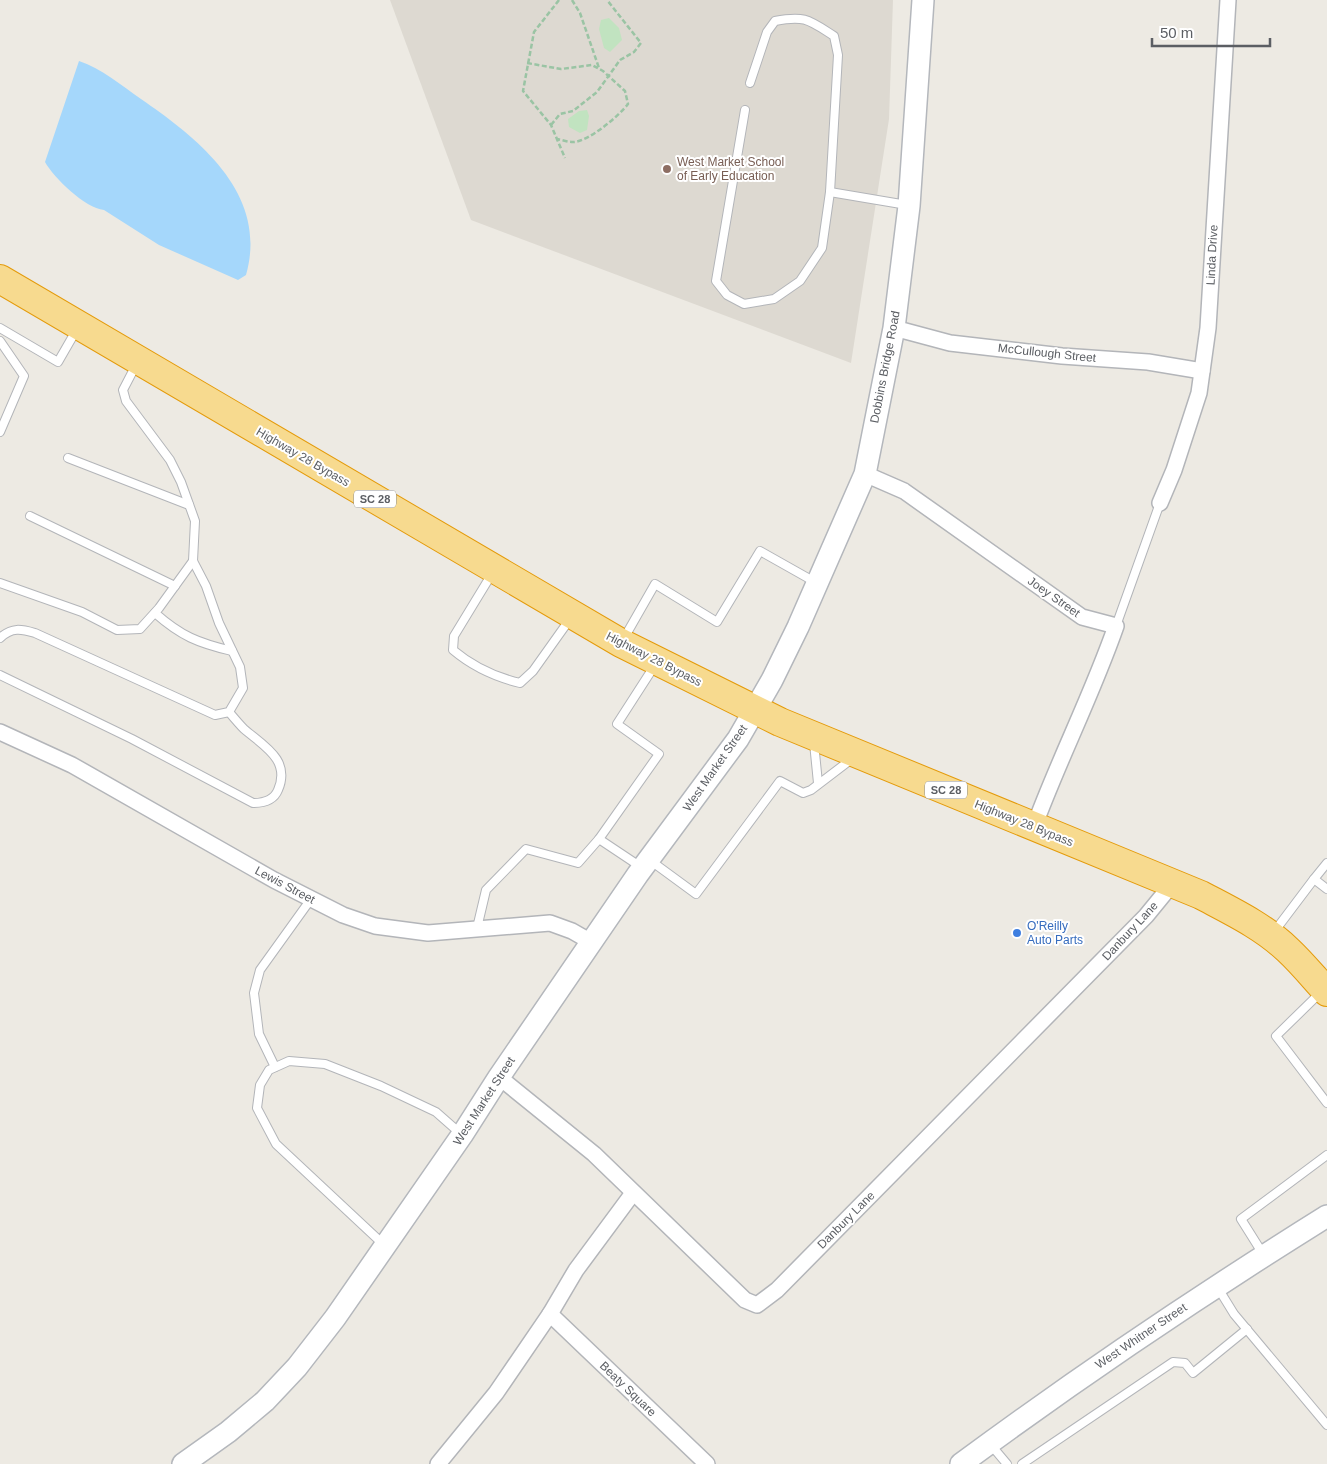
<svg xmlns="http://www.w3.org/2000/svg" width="1327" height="1464" viewBox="0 0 1327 1464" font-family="Arial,sans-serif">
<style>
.education{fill:#ddd9d1}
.green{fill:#c1e3c0}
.water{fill:#a5d7fb}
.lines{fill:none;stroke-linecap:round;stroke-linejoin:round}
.lane-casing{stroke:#b3b5b9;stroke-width:10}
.street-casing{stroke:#b3b5b9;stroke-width:18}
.secondary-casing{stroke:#b4b7bc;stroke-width:24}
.highway-casing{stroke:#e49b0b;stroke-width:30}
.path{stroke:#9ac4a4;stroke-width:2.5;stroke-dasharray:5 2.5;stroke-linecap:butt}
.lane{stroke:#fff;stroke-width:8}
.street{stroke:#fff;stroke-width:15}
.secondary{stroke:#fff;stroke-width:21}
.highway{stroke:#f7da8f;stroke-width:28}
.education-dot{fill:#8d6e63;stroke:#fff;stroke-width:2}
.shop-dot{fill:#3f7fe0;stroke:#fff;stroke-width:2}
.labels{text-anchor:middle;stroke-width:4;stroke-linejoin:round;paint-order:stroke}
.shield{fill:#fff;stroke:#8c8e92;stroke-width:1}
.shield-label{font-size:11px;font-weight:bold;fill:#5b5e63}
.education-label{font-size:12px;fill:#785e54;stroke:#fff;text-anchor:start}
.street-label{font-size:12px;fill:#5b5e63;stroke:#fff}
.shop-label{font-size:12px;fill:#366cbe;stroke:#fff;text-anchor:start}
</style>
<rect width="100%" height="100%" fill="#edeae3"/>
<path class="education" d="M 390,0 L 893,0 L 889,119 L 851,363 L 471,220 Z"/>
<g class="green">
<path d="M 609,18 L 619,28 L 622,40 L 610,52 L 604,48 L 599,29 L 601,20 Z"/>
<path d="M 587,110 L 589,116 L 587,130 L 580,133 L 569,127 L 568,119 L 579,111 Z"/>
</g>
<path class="water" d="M 79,61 C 102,69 121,85 141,99 C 199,139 269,194 246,275 L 238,280 L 159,245 L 104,210 C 85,208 54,178 45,162 Z"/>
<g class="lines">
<g class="lane-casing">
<g id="lane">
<path d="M 745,110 L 716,281 L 727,295 L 744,304 L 774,299 L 800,281 L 822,248 L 830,192 L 838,55 L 834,36 C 809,20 805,15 775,21 L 767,32 L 750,83"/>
<path d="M 830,192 L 907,205"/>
<path d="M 0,328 L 58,362 L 77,329"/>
<path d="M 0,341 L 24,376 L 0,432"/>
<path d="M 68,458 L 189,505"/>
<path d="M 30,516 L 175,586"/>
<path d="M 493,572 L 454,636 L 453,650 C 472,666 495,677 520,683 L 533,671 L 570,619"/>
<path d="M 0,583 L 82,612 L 117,630 L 140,629 L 159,608 L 193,561"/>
<path d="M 155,613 C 181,636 198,643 232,651"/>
<path d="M 1116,626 L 1160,503"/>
<path d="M 0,638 C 12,627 21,629 35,633 L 215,715 L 229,712 L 243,688 L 240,667 L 219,623 L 206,586 L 193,561 L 195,521 L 181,482 L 170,460 L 126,401 L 123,390 L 136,365"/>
<path d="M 623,640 L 655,584 L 717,622 L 760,551 L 815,582"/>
<path d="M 0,675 L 132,739 L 253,803 C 263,803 274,800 278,790 C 291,760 264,746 244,729 C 239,724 234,718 229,712"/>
<path d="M 814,743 L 818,783"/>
<path d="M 651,861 L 696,894 L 780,781 L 803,793 L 811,790 L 853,758"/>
<path d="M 641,867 L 599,839 L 659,754 L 617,724 L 655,665"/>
<path d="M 1314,879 L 1327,863"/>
<path d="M 477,928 L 486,890 L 526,849 L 578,863 L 599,839"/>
<path d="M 1274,932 L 1314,879 L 1327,889"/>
<path d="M 1321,992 L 1276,1036 L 1327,1103"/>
<path d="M 275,1067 L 259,1034 L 254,993 L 260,970 L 311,899"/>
<path d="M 383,1244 L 276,1144 L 257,1108 L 260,1085 L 269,1070 L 289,1061 L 325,1064 L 381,1086 L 436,1112 L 461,1134"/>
<path d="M 1263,1254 L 1241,1219 L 1327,1155"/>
<path d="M 1218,1288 L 1234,1314 L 1327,1425"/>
<path d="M 991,1445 L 1007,1464"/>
<path d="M 1022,1464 L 1173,1362 L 1185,1363 L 1193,1373 L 1247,1329"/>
</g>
</g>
<g class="street-casing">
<g id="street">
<path d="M 894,328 L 950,343 L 1062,356 L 1148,362 L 1202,371"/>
<path d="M 865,474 L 904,491 L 1082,617 L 1116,626 C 1092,695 1059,759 1034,827"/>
<path d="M 1160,503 L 1174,470 L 1199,393 L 1208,328 L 1228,0"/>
<path d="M 0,732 L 72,765 L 274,880 L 343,915 L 375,926 L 428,933 L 550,923 L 572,931 L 593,943"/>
<path d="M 499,1077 L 594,1154 L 745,1300 L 757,1305 L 777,1290 L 1146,916 L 1173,883"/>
<path d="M 550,1314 L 707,1464"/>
<path d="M 438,1464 L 496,1393 L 550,1314 L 576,1270 L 633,1193"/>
</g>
</g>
<g class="secondary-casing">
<g id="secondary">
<path d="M 183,1464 L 228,1432 L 265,1401 L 297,1367 L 335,1318 L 462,1135 L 499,1077 L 638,874 L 738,739 L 772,680 L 798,627 L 865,474 L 894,328 L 909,206 L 923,0"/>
<path d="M 961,1464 C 1080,1376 1202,1294 1327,1216"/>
</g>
</g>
<g class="highway-casing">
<path id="highway" d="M 0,279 L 621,643 L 780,722 L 1201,895 C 1231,911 1263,926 1288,950 C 1302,963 1314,978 1327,992"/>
</g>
<g class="path">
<path d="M 559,0 L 534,32 L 523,91 L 551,125 L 565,158"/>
<path d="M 572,0 L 580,13 L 599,68"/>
<path d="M 527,63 L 561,69 L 592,65 L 603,71 L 625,91 L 628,104 C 619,116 588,142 573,142 C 568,142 562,140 557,139"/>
<path d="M 551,125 L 560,114 L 573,111 L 597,92 L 620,60 L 634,52 L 641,43 L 607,0"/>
</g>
<use href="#lane" class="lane"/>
<use href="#street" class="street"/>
<use href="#secondary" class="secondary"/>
<use href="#highway" class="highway"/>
</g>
<circle class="education-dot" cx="667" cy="169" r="5"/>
<circle class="shop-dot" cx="1017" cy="933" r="5"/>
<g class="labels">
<g class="shield">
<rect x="354" y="490.5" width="42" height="17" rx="4"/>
<rect x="925" y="781.5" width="42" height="17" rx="4"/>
</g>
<g class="shield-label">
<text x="375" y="503">SC 28</text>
<text x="946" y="794">SC 28</text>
</g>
<g class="education-label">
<text x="677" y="166">West Market School<tspan x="677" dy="14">of Early Education</tspan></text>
</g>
<g class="street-label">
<text transform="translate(1212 255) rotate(-87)" y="4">Linda Drive</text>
<text transform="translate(1047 353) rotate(6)" y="4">McCullough Street</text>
<text transform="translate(885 367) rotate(-79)" y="4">Dobbins Bridge Road</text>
<text transform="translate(303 457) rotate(30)" y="4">Highway 28 Bypass</text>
<text transform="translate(1054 597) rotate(35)" y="4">Joey Street</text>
<text transform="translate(654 659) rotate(27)" y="4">Highway 28 Bypass</text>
<text transform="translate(715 768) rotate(-55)" y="4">West Market Street</text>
<text transform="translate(1024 823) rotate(22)" y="4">Highway 28 Bypass</text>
<text transform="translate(285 885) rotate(28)" y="4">Lewis Street</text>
<text transform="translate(1130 931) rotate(-47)" y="4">Danbury Lane</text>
<text transform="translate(484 1101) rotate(-57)" y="4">West Market Street</text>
<text transform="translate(846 1220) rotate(-45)" y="4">Danbury Lane</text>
<text transform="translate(1141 1336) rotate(-34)" y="4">West Whitner Street</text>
<text transform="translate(628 1389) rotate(44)" y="4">Beaty Square</text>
</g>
<g class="shop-label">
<text x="1027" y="930">O'Reilly<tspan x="1027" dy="14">Auto Parts</tspan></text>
</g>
</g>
<path d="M1152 38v8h118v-8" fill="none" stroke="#5b5e63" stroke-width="2.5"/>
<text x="1160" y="38" font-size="15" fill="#5b5e63" stroke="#ffffff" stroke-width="4" paint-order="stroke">50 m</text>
</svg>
